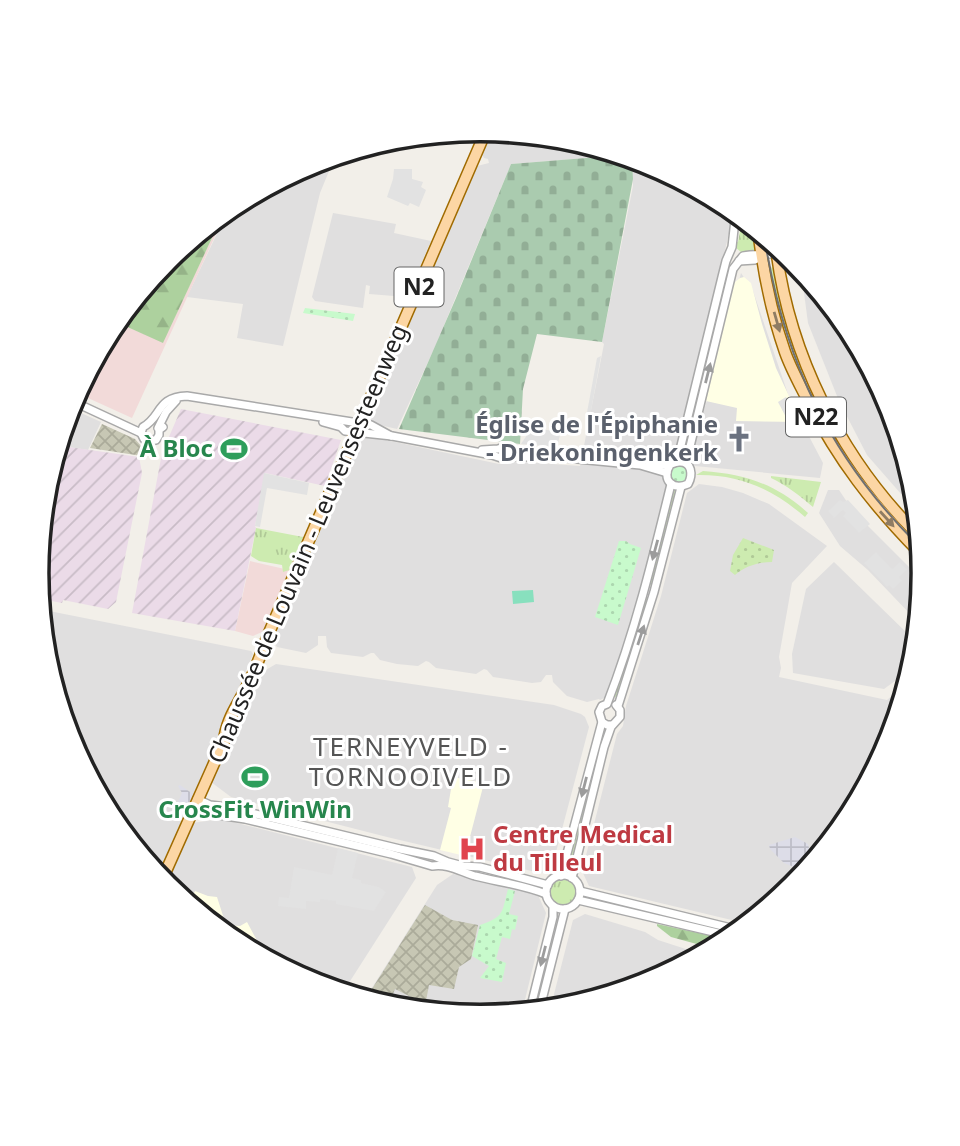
<svg xmlns="http://www.w3.org/2000/svg" width="960" height="1146" viewBox="0 0 960 1146" font-family="'Noto Sans',sans-serif">
<style>
.residential{fill:#e0dfdf}
.commercial{fill:#f2dad9}
.industrial{fill:url(#industrial-furrows)}
.education{fill:#ffffe5}
.construction{fill:url(#construction-cross-hatch)}
.grass{fill:url(#grass-tufts)}
.forest{fill:url(#forest-firs)}
.cemetery{fill:url(#cemetery-stones)}
.park{fill:url(#park-dots)}
.garden{fill:url(#garden-dots)}
.pitch{fill:#88e0be}
.parking{fill:#e2e2e2}
.plaza{fill:url(#plaza-grid)}
.lines{fill:none;stroke-linecap:round;stroke-linejoin:round}
.minor-casing{stroke:#a9a9a9;stroke-width:10}
.major-casing{stroke:#a06b00;stroke-width:13}
.minor{stroke:#fff;stroke-width:7}
.major{stroke:#fcd6a4;stroke-width:10}
.tram{stroke:#707070;stroke-width:2}
.oneway{fill:#8f7c63}
.oneway2{fill:#9c9c9c}
.labels{text-anchor:middle;stroke-width:6;stroke-linejoin:round;paint-order:stroke}
.shield{fill:#fff;stroke:#646464;stroke-width:2}
.shield-label{font-size:23px;font-weight:bold;fill:#222}
.worship-label{font-size:24px;font-weight:bold;fill:#5b616d;stroke:#fff;text-anchor:end}
.leisure-label{font-size:24px;font-weight:bold;fill:#27864d;stroke:#fff;text-anchor:end}
.street-label{font-size:24px;fill:#222;stroke:#fff}
.health-label{font-size:24px;font-weight:bold;fill:#be3a42;stroke:#fff;text-anchor:start}
.neighbourhood-label{font-size:26px;letter-spacing:2px;fill:#555;stroke:#fff}
.rim{fill:none;stroke:#222;stroke-width:3.5}
</style>
<defs>
<pattern id="industrial-furrows" width="10" height="10" patternUnits="userSpaceOnUse" patternTransform="scale(1.75)"><rect width="10" height="10" fill="#ebdbe8"/><path d="M-1 1l2-2M0 10L10 0M9 11l2-2" fill="none" stroke="#c9bcc7"/></pattern>
<pattern id="construction-cross-hatch" width="8" height="8" patternUnits="userSpaceOnUse" patternTransform="scale(1.75)"><rect width="8" height="8" fill="#c7c7b4"/><path d="M0 0l8 8M0 8l8-8" fill="none" stroke="#abab9a"/></pattern>
<pattern id="grass-tufts" width="24" height="20" patternUnits="userSpaceOnUse" patternTransform="scale(1.75)"><rect width="24" height="20" fill="#cdebb0"/><path d="M3 7l-1-3M5 7V3M7 7l1-3M15 17l-1-3M17 17v-4M19 17l1-3" fill="none" stroke="#b0c997"/></pattern>
<pattern id="forest-firs" width="22" height="20" patternUnits="userSpaceOnUse" patternTransform="scale(1.75)"><rect width="22" height="20" fill="#add19e"/><path d="M5 1l3.5 6h-7zM16 11l3.5 6h-7z" fill="#95b388"/></pattern>
<pattern id="cemetery-stones" width="16" height="16" patternUnits="userSpaceOnUse" patternTransform="scale(1.75)"><rect width="16" height="16" fill="#aacbaf"/><path d="M2 7V4a2 2 0 0 1 4 0v3zM10 15v-3a2 2 0 0 1 4 0v3z" fill="#92ae96"/></pattern>
<pattern id="park-dots" width="8" height="8" patternUnits="userSpaceOnUse" patternTransform="scale(1.75)"><rect width="8" height="8" fill="#c8facc"/><path d="M2 2h.1M6 6h.1" fill="none" stroke="#acd6af" stroke-width="1.8" stroke-linecap="round"/></pattern>
<pattern id="garden-dots" width="8" height="8" patternUnits="userSpaceOnUse" patternTransform="scale(1.75)"><rect width="8" height="8" fill="#cdebb0"/><path d="M2 2h.1M6 6h.1" fill="none" stroke="#b0c997" stroke-width="1.8" stroke-linecap="round"/></pattern>
<pattern id="plaza-grid" width="8" height="8" patternUnits="userSpaceOnUse" patternTransform="scale(1.75)"><rect width="8" height="8" fill="#dddde8"/><path d="M0 4h8M4 0v8" fill="none" stroke="#bdbdc7"/></pattern>
</defs>
<rect width="100%" height="100%" fill="#f2efe9"/>
<g class="residential">
<path d="M 492,132 L 611,156 L 511,164 L 435,347 L 397,429 L 371,423 L 369,421 L 369,417 L 477,166 L 489,163 L 488,159 L 484,158 L 482,154 Z"/>
<path d="M 334,159 L 320,193 L 283,346 L 237,338 L 243,304 L 187,297 L 222,223 L 311,163 Z"/>
<path d="M 632,160 L 650,164 L 731,218 L 729,233 L 676,458 L 668,463 L 654,460 L 653,470 L 663,475 L 668,486 L 638,603 L 606,697 L 600,700 L 599,699 L 587,702 L 567,696 L 553,682 L 552,675 L 546,675 L 541,682 L 532,683 L 493,677 L 487,670 L 484,669 L 476,674 L 436,668 L 429,662 L 426,661 L 418,666 L 397,664 L 380,660 L 374,653 L 371,653 L 363,657 L 331,653 L 327,647 L 326,636 L 318,636 L 318,645 L 306,653 L 277,647 L 273,641 L 274,637 L 362,435 L 499,464 L 511,461 L 580,466 L 604,344 L 602,342 L 633,186 Z"/>
<path d="M 333,213 L 396,224 L 394,233 L 431,241 L 405,301 L 394,296 L 369,294 L 370,286 L 366,285 L 363,308 L 315,301 L 312,297 Z"/>
<path d="M 801,270 L 890,404 L 909,503 L 867,455 L 839,401 L 808,323 Z"/>
<path d="M 741,273 L 753,291 L 790,400 L 823,463 L 820,478 L 695,466 L 690,463 L 689,459 L 711,387 Z"/>
<path d="M 70,408 L 101,422 L 88,450 L 62,446 Z"/>
<path d="M 699,484 L 722,487 L 743,493 L 769,504 L 827,546 L 792,583 L 779,657 L 781,668 L 779,677 L 887,700 L 900,689 L 889,743 L 793,887 L 740,922 L 589,886 L 582,871 L 617,734 L 623,726 L 626,706 L 661,596 L 687,493 Z"/>
<path d="M 828,490 L 839,490 L 853,511 L 922,580 L 914,618 L 868,570 L 840,546 L 819,513 Z"/>
<path d="M 834,562 L 911,637 L 903,675 L 884,689 L 793,673 L 792,654 L 806,589 Z"/>
<path d="M 44,610 L 251,651 L 253,654 L 218,739 L 158,873 L 70,742 Z"/>
<path d="M 276,664 L 554,705 L 581,714 L 585,717 L 589,727 L 551,871 L 540,873 L 387,837 L 231,797 L 211,782 L 264,671 Z"/>
<path d="M 221,819 L 412,867 L 416,878 L 345,989 L 310,982 L 166,886 L 165,885 L 192,823 Z"/>
<path d="M 453,874 L 538,895 L 546,913 L 523,1008 L 480,1016 L 368,994 L 437,885 Z"/>
<path d="M 585,914 L 645,932 L 658,940 L 695,952 L 649,983 L 552,1002 L 573,920 Z"/>
</g>
<g class="commercial">
<path d="M 221,223 L 132,418 L 77,393 L 123,325 L 163,342 L 218,225 Z"/>
<path d="M 250,561 L 289,570 L 262,632 L 253,636 L 235,631 Z"/>
</g>
<g class="industrial">
<path d="M 181,409 L 341,440 L 325,486 L 265,473 L 255,526 L 256,528 L 235,631 L 132,613 L 162,453 Z"/>
<path d="M 62,446 L 139,457 L 142,473 L 116,602 L 108,609 L 63,600 L 62,603 L 42,599 L 37,573 Z"/>
</g>
<g class="education">
<path d="M 744,277 L 751,283 L 762,324 L 776,368 L 801,422 L 736,421 L 737,408 L 706,401 L 734,283 L 740,278 Z"/>
<path d="M 453,777 L 484,783 L 465,856 L 440,850 L 451,808 L 448,807 Z"/>
<path d="M 195,891 L 208,896 L 217,897 L 226,925 L 240,926 L 247,922 L 261,948 L 190,902 Z"/>
</g>
<g class="construction">
<path d="M 102,424 L 135,439 L 142,447 L 142,456 L 90,448 Z"/>
<path d="M 425,905 L 452,920 L 478,925 L 471,959 L 459,967 L 454,989 L 429,985 L 426,1001 L 423,1003 L 395,989 L 393,994 L 389,998 L 375,995 L 370,992 Z"/>
</g>
<g class="grass">
<path d="M 741,225 L 755,234 L 756,251 L 742,253 L 734,246 L 734,241 L 738,242 Z"/>
<path d="M 776,267 L 807,372 L 802,374 L 785,329 L 781,330 L 766,268 Z"/>
<path d="M 703,471 C 745,474 776,484 808,513 L 805,517 C 772,489 740,474 696,475 Z"/>
<path d="M 771,476 L 821,482 L 813,507 C 800,496 786,485 771,478 Z"/>
<path d="M 673,489 L 679,491 L 654,586 L 648,584 Z"/>
<path d="M 256,528 L 303,537 L 289,570 L 283,572 L 282,565 L 259,561 L 251,556 Z"/>
<path d="M 645,597 L 650,599 L 618,698 L 613,696 Z"/>
<path d="M 601,731 L 607,732 L 570,874 L 565,873 Z"/>
<circle cx="563" cy="892" r="13"/>
</g>
<g class="forest">
<path d="M 218,225 L 163,343 L 123,325 L 167,259 Z"/>
<path d="M 657,924 L 717,937 L 704,946 L 671,937 L 657,926 Z"/>
</g>
<path class="cemetery" d="M 611,156 L 632,160 L 633,179 L 602,342 L 537,334 L 523,389 L 520,444 L 399,429 L 456,298 L 511,164 Z"/>
<g class="park">
<path d="M 305,308 L 355,314 L 353,321 L 303,313 Z"/>
<circle cx="679" cy="474" r="9"/>
<path d="M 619,541 L 626,541 L 630,544 L 641,548 L 618,625 L 595,617 Z"/>
<path d="M 508,889 L 515,891 L 509,914 L 518,916 L 515,930 L 512,929 L 510,939 L 502,937 L 496,959 L 506,963 L 502,982 L 480,978 L 489,966 L 472,956 L 480,925 C 505,917 502,911 508,889 Z"/>
</g>
<path class="garden" d="M 743,538 L 774,550 L 772,562 C 759,562 745,566 735,575 L 730,571 L 733,555 Z"/>
<path class="pitch" d="M 533,590 L 534,602 L 513,604 L 512,591 Z"/>
<g class="parking">
<path d="M 394,169 L 412,169 L 412,179 L 423,182 L 421,187 L 426,190 L 419,207 L 410,203 L 408,206 L 387,197 L 393,179 Z"/>
<path d="M 601,356 L 590,416 L 586,418 L 597,358 Z"/>
<path d="M 786,397 L 797,419 L 793,421 L 788,421 L 778,402 Z"/>
<path d="M 531,429 L 561,431 L 557,447 L 521,444 Z"/>
<path d="M 264,473 L 309,483 L 307,495 L 267,488 L 260,527 L 255,526 Z"/>
<path d="M 840,500 L 843,502 L 848,500 L 870,524 L 859,533 L 843,516 L 846,513 L 843,510 L 834,518 L 828,511 Z"/>
<path d="M 876,552 L 892,569 L 900,562 L 907,570 L 899,577 L 902,581 L 893,589 L 889,585 L 887,587 L 864,563 Z"/>
<path d="M 338,848 L 358,853 L 352,878 L 361,880 L 361,883 L 379,887 L 386,892 L 374,911 L 336,904 L 336,901 L 320,899 L 320,902 L 306,901 L 306,909 L 278,906 L 279,897 L 289,898 L 294,867 L 332,875 Z"/>
</g>
<g class="plaza">
<path d="M 180,785 L 193,794 L 188,808 L 185,810 L 173,807 L 178,802 L 182,793 L 178,786 Z"/>
<path d="M 795,837 L 808,844 L 810,852 L 812,859 L 804,871 L 784,863 L 770,849 L 769,845 Z"/>
</g>
<g class="lines">
<g class="minor-casing">
<g id="minor">
<path d="M 739,261 L 755,260 L 762,256"/>
<path d="M 72,401 L 141,433 L 144,439 L 147,441 L 156,440 L 159,435 L 159,430 L 163,427"/>
<path d="M 323,422 L 341,427 L 345,431 L 392,436 L 492,455 L 501,458 C 512,454 525,460 536,455"/>
<path d="M 158,428 L 166,412 L 176,401"/>
<path d="M 141,433 L 143,427 C 162,417 156,397 187,396 L 371,425 L 391,436"/>
<path d="M 482,450 L 498,449 L 501,448 L 506,450 L 521,452"/>
<path d="M 533,453 L 536,455 L 640,465 L 667,473"/>
<path d="M 677,462 L 722,277 L 726,261 L 732,247 L 735,220"/>
<path d="M 686,463 L 733,269 L 743,256 C 756,253 763,256 776,253"/>
<path d="M 649,464 C 654,464 662,466 667,465 C 671,465 675,462 679,462 C 692,461 693,475 688,484 C 673,491 661,480 670,465"/>
<path d="M 618,706 L 654,592 L 681,487"/>
<path d="M 612,725 L 607,725 L 602,722 L 599,712 L 602,706 L 607,704 C 635,632 653,558 671,484"/>
<path d="M 197,799 L 210,805 L 227,807 L 400,849 L 434,856 L 448,862 L 463,866 L 480,867 L 548,885"/>
<path d="M 193,811 L 245,819 L 391,854 L 432,866 C 447,863 461,872 475,876 C 499,882 524,885 546,894"/>
<circle cx="563" cy="892" r="17"/>
<path d="M 561,876 L 602,722"/>
<path d="M 572,878 L 604,747 L 611,727 L 620,717 L 620,710 L 616,705"/>
<path d="M 580,891 L 731,928"/>
<path d="M 578,900 L 722,934"/>
<path d="M 541,1004 L 565,909"/>
<path d="M 531,1006 L 553,917 L 553,906"/>
</g>
</g>
<g class="major-casing">
<g id="major">
<path d="M 759,237 C 764,276 772,315 785,352 C 791,369 800,385 808,401 C 839,461 872,504 919,552"/>
<path d="M 776,248 C 789,354 840,456 915,532"/>
<path d="M 162,880 L 224,741 C 226,720 237,706 246,688 C 255,672 261,653 268,635 L 486,131"/>
</g>
</g>
<use href="#minor" class="minor"/>
<use href="#major" class="major"/>
<path class="tram" d="M 765,241 C 785,363 830,457 918,545"/>
</g>
<defs><path id="oneway-solid" d="M-6-.8H1V-3.2L6.5 0L1 3.2V.8H-6Z" transform="scale(1.75)"/></defs>
<g class="oneway">
<use href="#oneway-solid" transform="translate(777 322) rotate(74)"/>
<use href="#oneway-solid" transform="translate(887 519) rotate(48)"/>
</g>
<g class="oneway2">
<use href="#oneway-solid" transform="translate(708 373) rotate(-76)"/>
<use href="#oneway-solid" transform="translate(655 550) rotate(105)"/>
<use href="#oneway-solid" transform="translate(641 635) rotate(-72)"/>
<use href="#oneway-solid" transform="translate(584 787) rotate(104)"/>
<use href="#oneway-solid" transform="translate(543 956) rotate(104)"/>
</g>
<defs>
<g id="church-bare" transform="scale(2.1)"><path d="M-1.2-6h2.4v3.5h3.3v2.4h-3.3V6h-2.4V-.1h-3.3v-2.4h3.3Z" fill="#6b7280" stroke="#fff" stroke-width="2.5" paint-order="stroke"/></g>
<g id="stadium-bare" transform="scale(2.1)"><path d="M0-5a6.5 5 0 1 0 0 10a6.5 5 0 1 0 0-10ZM-3.5-1.8h7v3.6h-7Z" fill="#2e9e5b" stroke="#fff" stroke-width="2.5" paint-order="stroke"/></g>
<g id="hospital-bare" transform="scale(2.1)"><path d="M-5-5h3v3.5h4V-5h3V5h-3V1.5h-4V5h-3Z" fill="#e0444e" stroke="#fff" stroke-width="2.5" paint-order="stroke"/></g>
</defs>
<g fill-rule="evenodd">
<use href="#church-bare" x="739" y="439"/>
<use href="#stadium-bare" x="234" y="449"/>
<use href="#stadium-bare" x="255" y="777"/>
<use href="#hospital-bare" x="472" y="849"/>
</g>
<g class="labels">
<g class="shield">
<rect x="394.5" y="267.5" width="49" height="39" rx="5"/>
<rect x="786" y="397.5" width="60" height="39" rx="5"/>
</g>
<g class="shield-label">
<text x="419" y="295">N2</text>
<text x="816" y="425">N22</text>
</g>
<g class="worship-label">
<text x="718" y="433">Église de l'Épiphanie<tspan x="718" dy="28">- Driekoningenkerk</tspan></text>
</g>
<g class="leisure-label">
<text x="213" y="457">À Bloc</text>
<text x="255" y="818" text-anchor="middle">CrossFit WinWin</text>
</g>
<g class="street-label">
<text transform="translate(308 544) rotate(-67)" y="8">Chaussée de Louvain - Leuvensesteenweg</text>
</g>
<g class="health-label">
<text x="493" y="843">Centre Medical<tspan x="493" dy="28">du Tilleul</tspan></text>
</g>
<g class="neighbourhood-label">
<text x="411" y="756">TERNEYVELD -<tspan x="411" dy="30">TORNOOIVELD</tspan></text>
</g>
</g>
<path d="M0 0H960V1146H0ZM49 573a431 431 0 1 1 862 0a431 431 0 1 1-862 0Z" fill="#fff" fill-rule="evenodd"/>
<path class="rim" d="M49 573a431 431 0 1 1 862 0a431 431 0 1 1-862 0Z"/>
</svg>
